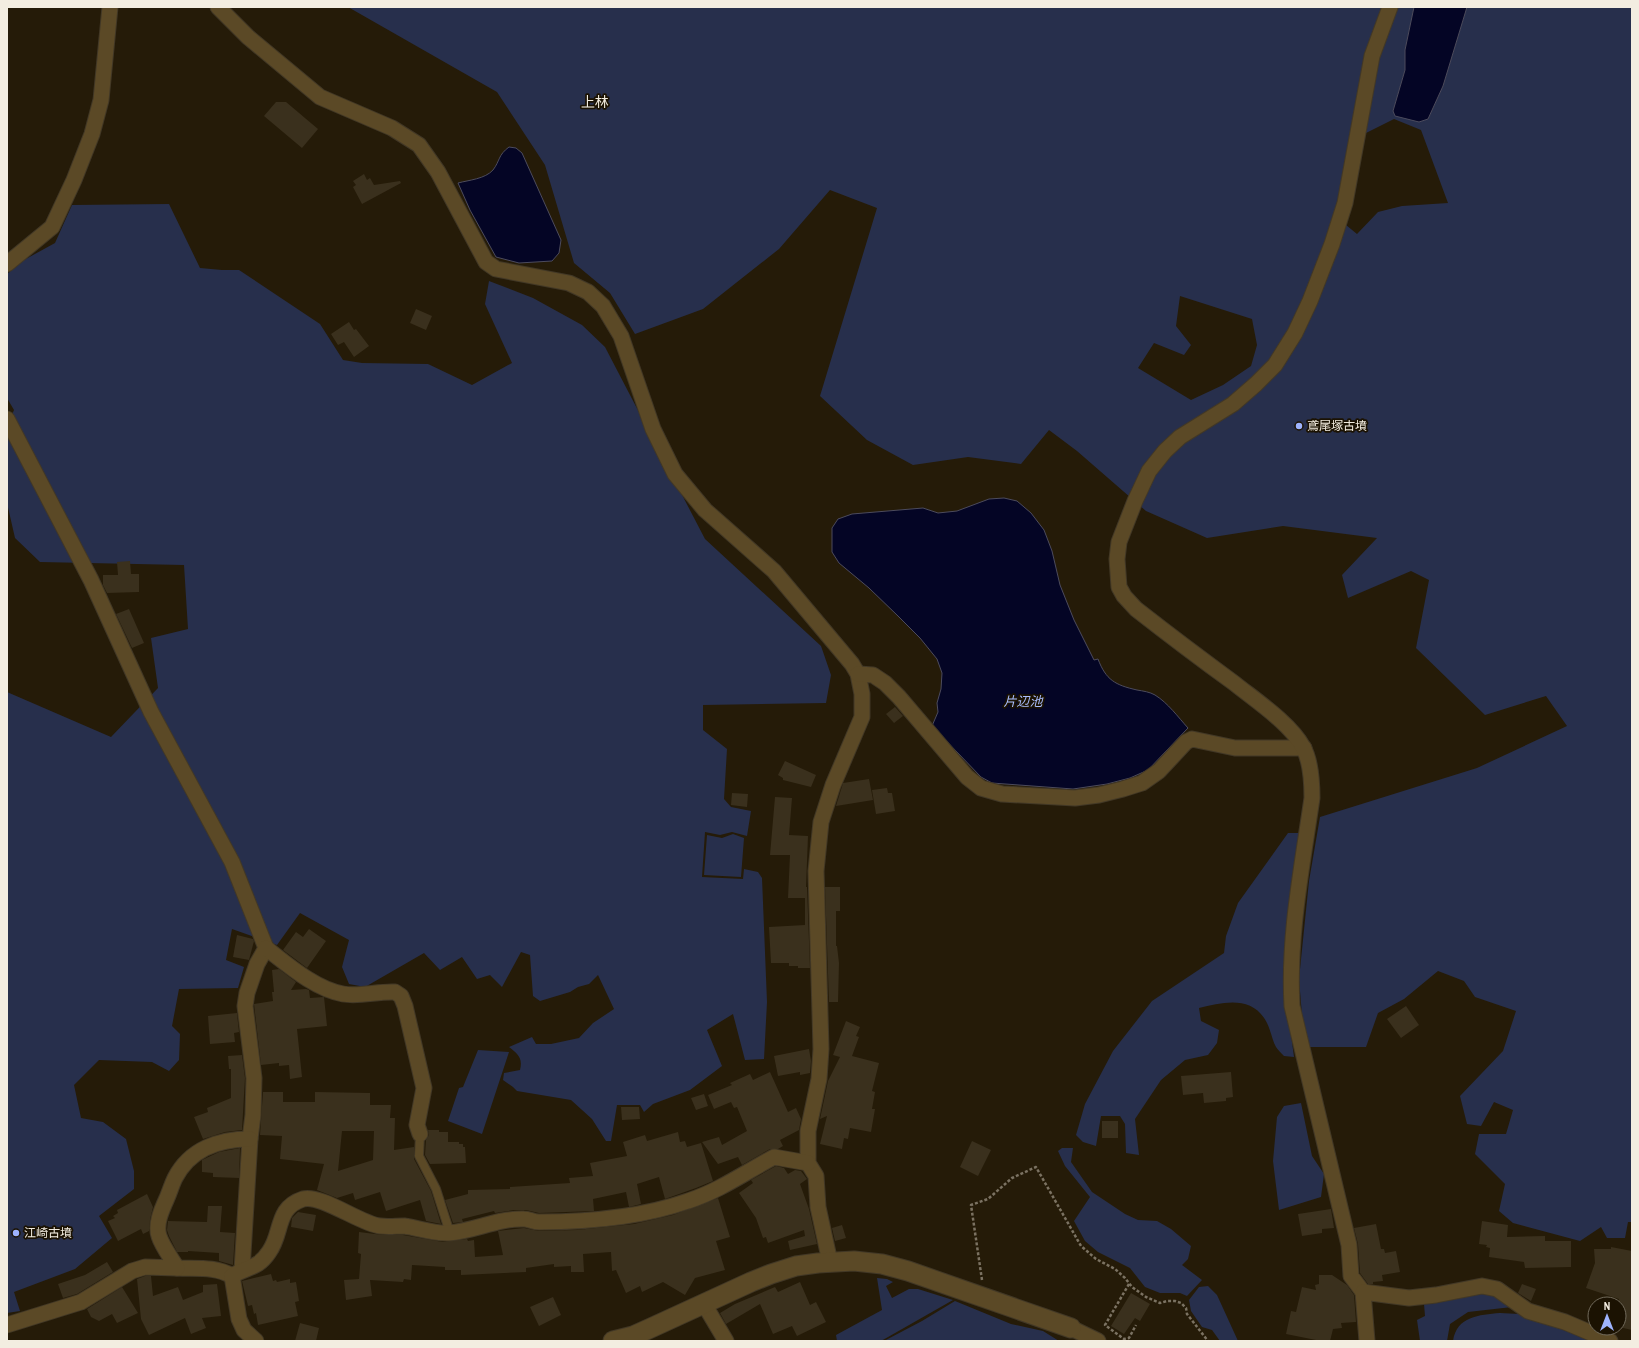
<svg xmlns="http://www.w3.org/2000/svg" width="1639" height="1348" viewBox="0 0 1639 1348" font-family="'Archivo Narrow','Noto Sans JP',sans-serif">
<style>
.green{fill:#272f4c;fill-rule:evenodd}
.water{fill:#040525;stroke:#4c4b5d}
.building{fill:#3a301d;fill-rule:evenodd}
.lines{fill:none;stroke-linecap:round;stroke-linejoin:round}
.service-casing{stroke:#423826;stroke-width:10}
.minor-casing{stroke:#423826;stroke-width:17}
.tertiary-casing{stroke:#423826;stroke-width:21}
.path{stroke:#7b7262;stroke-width:2.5;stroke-dasharray:3 2;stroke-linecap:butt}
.service{stroke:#5b4926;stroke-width:8}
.minor{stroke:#5b4926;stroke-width:15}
.tertiary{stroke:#5b4926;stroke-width:19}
.poi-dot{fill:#9eb3fd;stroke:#1b1202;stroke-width:1.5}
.labels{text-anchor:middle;stroke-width:3.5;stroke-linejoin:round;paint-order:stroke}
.poi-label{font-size:12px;fill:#f3ede1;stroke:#1b1202;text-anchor:start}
.water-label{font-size:13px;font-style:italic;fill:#a9bdff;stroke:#1b1202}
.quarter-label{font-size:14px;fill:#f3ede1;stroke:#1b1202}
</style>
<rect width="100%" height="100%" fill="#251b08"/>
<g class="green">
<path d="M 348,7 L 1414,7 L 1405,50 L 1405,70 L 1393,111 L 1428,119 L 1443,86 L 1467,7 L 1632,7 L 1632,1222 L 1628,1222 L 1625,1238 L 1607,1238 L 1601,1227 L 1580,1241 L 1513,1223 L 1499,1211 L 1505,1184 L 1475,1154 L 1479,1134 L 1506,1134 L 1513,1110 L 1494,1102 L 1481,1126 L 1467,1124 L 1460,1096 L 1503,1051 L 1516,1011 L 1475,997 L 1464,981 L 1438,971 L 1404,999 L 1378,1013 L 1366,1047 L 1308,1047 L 1302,1015 L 1299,979 L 1309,881 L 1320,817 L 1477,768 L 1567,726 L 1546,696 L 1485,715 L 1416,648 L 1429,580 L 1411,571 L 1348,598 L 1342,575 L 1377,538 L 1283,526 L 1207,538 L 1146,511 L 1077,451 L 1049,430 L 1021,464 L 968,457 L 913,465 L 867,440 L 820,396 L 877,208 L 830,190 L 779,249 L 703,309 L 635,334 L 610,293 L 574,263 L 545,165 L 497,92 ZM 1394,119 L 1421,130 L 1448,203 L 1402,206 L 1378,212 L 1357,234 L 1335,216 L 1364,134 ZM 1180,296 L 1252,319 L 1257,345 L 1251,366 L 1223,385 L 1191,400 L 1138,368 L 1154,343 L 1184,355 L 1191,345 L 1176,326 Z"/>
<path d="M 169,204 L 200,268 L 222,270 L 239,270 L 320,324 L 343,360 L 362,363 L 428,364 L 472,385 L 512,363 L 485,304 L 489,281 L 533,298 L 582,325 L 605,347 L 705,539 L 821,646 L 831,675 L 826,703 L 703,705 L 703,730 L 727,749 L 724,799 L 731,807 L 751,811 L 747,836 L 732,832 L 720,835 L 705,832 L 702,877 L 743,879 L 744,869 L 758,872 L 762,878 L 767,1002 L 764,1059 L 745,1060 L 733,1014 L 707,1030 L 722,1066 L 690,1090 L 653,1104 L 644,1112 L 640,1105 L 617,1105 L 611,1141 L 606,1141 L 592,1119 L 571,1100 L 517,1091 L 513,1087 L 503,1080 L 504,1073 L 520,1070 C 523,1058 518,1054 509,1047 L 532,1037 L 536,1044 L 551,1044 L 579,1038 L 593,1023 L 614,1009 L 598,975 L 589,984 L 578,987 L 570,992 L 540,1001 L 533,996 L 530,955 L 521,952 L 502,987 L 490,975 L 477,979 L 462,957 L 440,970 L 424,953 L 365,987 L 349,984 L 342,967 L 349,940 L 300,913 L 277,945 L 232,929 L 226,960 L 244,967 L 238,988 L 179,989 L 172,1026 L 180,1034 L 179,1060 L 169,1071 L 152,1062 L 99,1060 L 74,1085 L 81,1118 L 103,1122 L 126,1139 L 134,1171 L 134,1189 L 99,1216 L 112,1238 L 75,1269 L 14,1292 L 20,1311 L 7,1313 L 7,692 L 111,737 L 158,688 L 151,638 L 188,629 L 184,565 L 40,562 L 15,538 L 7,503 L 7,426 L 14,410 L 7,398 L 7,274 L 24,260 L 55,243 L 72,205 Z"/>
<path d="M 1288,833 L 1299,833 L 1290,1027 L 1294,1057 L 1284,1056 C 1281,1053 1278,1050 1276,1047 C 1272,1040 1271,1031 1267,1023 C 1253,995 1224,1002 1199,1008 L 1201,1021 L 1219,1030 L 1217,1043 L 1208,1055 L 1185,1060 L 1161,1080 L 1135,1119 L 1139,1155 L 1126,1153 L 1125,1124 L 1120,1116 L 1101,1116 L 1096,1146 L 1083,1142 L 1076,1135 L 1085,1104 L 1113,1051 L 1152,1001 L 1224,953 L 1226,936 L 1238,903 Z"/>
<path d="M 733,834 L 744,838 L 741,877 L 704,875 L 707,835 L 722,838 Z"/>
<path d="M 478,1050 L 509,1052 L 482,1134 L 448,1121 L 459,1088 L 463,1087 Z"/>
<path d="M 1301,1103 L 1312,1156 L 1324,1174 L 1321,1197 L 1279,1210 L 1273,1161 L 1277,1117 L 1284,1106 Z"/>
<path d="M 1062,1148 L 1073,1148 L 1071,1162 L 1092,1192 L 1125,1214 L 1138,1220 L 1157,1221 L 1171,1229 L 1191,1246 L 1188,1259 L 1182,1265 L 1202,1280 L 1187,1296 L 1180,1293 L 1160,1293 L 1145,1287 L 1130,1268 L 1098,1252 L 1085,1241 L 1074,1221 L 1090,1197 L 1065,1166 L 1058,1151 Z"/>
<path d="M 877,1278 L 887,1279 L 893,1282 L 886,1286 L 892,1298 L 909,1289 L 918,1289 L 953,1300 L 881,1341 L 837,1341 L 836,1335 L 882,1310 Z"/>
<path d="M 1208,1286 L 1217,1295 L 1238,1341 L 1220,1341 L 1212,1330 L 1202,1327 L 1191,1311 L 1189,1300 L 1199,1287 Z"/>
<path d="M 1485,1293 L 1500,1298 L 1512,1307 L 1468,1312 L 1450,1324 L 1447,1341 L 1420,1341 L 1417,1320 L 1425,1316 L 1424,1304 Z"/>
<path d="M 955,1301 L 1011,1324 L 1043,1331 L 1059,1341 L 884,1341 L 922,1321 Z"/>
<path d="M 1500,1313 L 1519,1314 L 1594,1341 L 1453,1341 C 1457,1316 1479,1315 1500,1313 Z"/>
</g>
<g class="water">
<path d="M 1414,7 L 1467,7 L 1443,86 L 1428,119 L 1419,122 L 1395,116 L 1393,111 L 1405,70 L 1405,50 Z"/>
<path d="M 509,147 L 516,148 L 522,153 L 561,240 L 559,253 L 552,261 L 519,263 L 496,257 L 470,210 L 458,183 C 469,180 485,179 493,170 C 500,161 498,155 509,147 Z"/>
<path d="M 1004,498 L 1017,501 L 1031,513 L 1044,530 L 1052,551 L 1060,585 L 1074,620 L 1094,660 L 1098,659 C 1106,680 1115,685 1137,690 C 1143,691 1150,692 1155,695 C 1168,703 1178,717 1188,728 L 1148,770 L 1130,778 L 1107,784 L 1073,789 L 992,783 L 981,777 L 932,726 L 938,712 L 937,703 L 941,689 L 942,673 L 937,659 L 920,638 L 898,616 L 869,588 L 839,563 L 832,552 L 832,528 L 838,519 L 852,514 L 923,508 L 938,513 L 957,511 L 989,499 Z"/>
</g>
<g class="building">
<path d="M 276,102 L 286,102 L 318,129 L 302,148 L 264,116 Z"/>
<path d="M 364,174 L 367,180 L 370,178 L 374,185 L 400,181 L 401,183 L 362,204 L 353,187 L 356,185 L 353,181 Z"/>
<path d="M 416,309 L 432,316 L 426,330 L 410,323 Z"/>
<path d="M 349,322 L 354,330 L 356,329 L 369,346 L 354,357 L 344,342 L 338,345 L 331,334 Z"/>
<path d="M 130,561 L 131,574 L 139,574 L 139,592 L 107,593 L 103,585 L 103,575 L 118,575 L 117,562 Z"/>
<path d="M 129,609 L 144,643 L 132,648 L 116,614 Z"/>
<path d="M 895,707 L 903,716 L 894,723 L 886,714 Z"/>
<path d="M 785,761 L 816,775 L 811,787 L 783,780 L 783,778 L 778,775 Z"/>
<path d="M 869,779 L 873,800 L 836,806 L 843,783 Z"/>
<path d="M 887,788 L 888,793 L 892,793 L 895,811 L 876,814 L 872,790 Z"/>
<path d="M 732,793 L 748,794 L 747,807 L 731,805 Z"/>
<path d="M 775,797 L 792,798 L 789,835 L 808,836 L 806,887 L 807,887 L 810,968 L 798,968 L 798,966 L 789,966 L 789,963 L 771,963 L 769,927 L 805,925 L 805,895 L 805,898 L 788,898 L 790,855 L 770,855 Z"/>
<path d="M 825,887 L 840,887 L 840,911 L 836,911 L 836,946 L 837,946 L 839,963 L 838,1002 L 829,1002 Z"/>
<path d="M 309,929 L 326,941 L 307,968 L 283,950 L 296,932 L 303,937 Z"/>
<path d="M 237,935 L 253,939 L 254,941 L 249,960 L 233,957 Z"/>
<path d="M 279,969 L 296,982 L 291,990 L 306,989 L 309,990 L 310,998 L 324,997 L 327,1026 L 297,1029 L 302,1077 L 290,1079 L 289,1065 L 279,1066 L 279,1063 L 261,1065 L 254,1004 L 273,1001 L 272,992 L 274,992 L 272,970 Z"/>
<path d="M 1406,1006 L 1419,1025 L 1401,1038 L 1387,1019 Z"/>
<path d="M 237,1013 L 239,1032 L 234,1033 L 235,1042 L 210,1044 L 208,1016 Z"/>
<path d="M 846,1021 L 860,1027 L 856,1036 L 859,1037 L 852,1056 L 879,1063 L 872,1091 L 875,1092 L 872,1109 L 875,1109 L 871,1132 L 850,1128 L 848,1139 L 844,1138 L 842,1149 L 820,1144 L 827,1116 L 820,1119 L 828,1081 L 840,1057 L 833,1055 Z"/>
<path d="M 809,1049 L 811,1061 L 810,1073 L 800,1075 L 800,1072 L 778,1076 L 774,1056 Z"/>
<path d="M 242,1055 L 245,1078 L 242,1130 L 225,1132 L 203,1139 L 194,1117 L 208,1112 L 207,1108 L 231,1098 L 231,1069 L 229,1069 L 228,1056 Z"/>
<path d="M 770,1072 L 788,1112 L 796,1108 L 801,1119 L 799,1130 L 780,1140 L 783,1146 L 778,1149 L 770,1149 L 742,1165 L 738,1157 L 718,1164 L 702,1142 L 719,1137 L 722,1145 L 747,1131 L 737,1107 L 734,1108 L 731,1102 L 714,1109 L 708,1095 L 732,1085 L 730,1083 L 750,1074 L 753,1080 Z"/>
<path d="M 1231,1072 L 1233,1097 L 1226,1098 L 1226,1101 L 1204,1103 L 1203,1093 L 1183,1095 L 1181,1076 Z"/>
<path d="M 263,1092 L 283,1092 L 283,1102 L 315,1102 L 315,1092 L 370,1093 L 370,1105 L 391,1105 L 390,1118 L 395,1118 L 394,1150 L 414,1147 L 414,1159 L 431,1191 L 441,1224 L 426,1221 L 420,1200 L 386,1211 L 380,1192 L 355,1200 L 353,1193 L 337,1198 L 317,1190 L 324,1164 L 280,1159 L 282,1136 L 260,1135 ZM 342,1131 L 374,1131 L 373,1160 L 338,1171 Z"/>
<path d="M 704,1094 L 708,1106 L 696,1110 L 691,1098 Z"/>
<path d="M 621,1107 L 639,1107 L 640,1119 L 622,1120 Z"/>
<rect x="1102" y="1121" width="16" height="17"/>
<path d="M 428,1130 L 439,1130 L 439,1132 L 448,1132 L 448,1142 L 459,1142 L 459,1144 L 463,1144 L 463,1147 L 465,1147 L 466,1163 L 430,1164 L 425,1155 L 426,1140 L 429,1135 Z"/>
<path d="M 678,1132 L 680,1142 L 685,1141 L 687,1147 L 701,1143 L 713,1181 L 696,1188 L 665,1199 L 659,1177 L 637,1184 L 641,1204 L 629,1207 L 626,1192 L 593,1199 L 594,1211 L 539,1213 L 526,1210 L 514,1210 L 495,1213 L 494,1211 L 462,1219 L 463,1222 L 453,1223 L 445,1200 L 468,1194 L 468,1190 L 510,1189 L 510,1187 L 570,1183 L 569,1178 L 593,1176 L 590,1163 L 627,1156 L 623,1142 L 645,1135 L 647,1141 Z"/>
<path d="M 972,1141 L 991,1150 L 978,1176 L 960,1167 Z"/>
<path d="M 240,1148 L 239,1178 L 213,1177 L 213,1173 L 202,1172 L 202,1160 L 219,1152 Z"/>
<path d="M 776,1166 L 784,1168 L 788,1174 L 795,1170 L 801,1171 L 807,1179 L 800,1184 L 809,1209 L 817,1244 L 790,1250 L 788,1241 L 805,1236 L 804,1230 L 768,1243 L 766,1237 L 763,1238 L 756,1218 L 739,1193 L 753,1183 L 751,1180 Z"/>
<path d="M 147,1194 L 153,1207 L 150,1220 L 149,1231 L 143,1234 L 141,1229 L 118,1241 L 108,1221 L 115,1218 L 113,1216 L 118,1213 L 117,1210 Z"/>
<path d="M 718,1198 L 730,1237 L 716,1241 L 725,1270 L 695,1278 L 685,1295 L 663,1282 L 642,1292 L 640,1286 L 626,1293 L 616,1270 L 612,1271 L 611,1252 L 583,1254 L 584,1272 L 571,1272 L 571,1266 L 554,1267 L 554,1264 L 526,1268 L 526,1272 L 461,1275 L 461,1270 L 445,1270 L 445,1267 L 412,1265 L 411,1280 L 404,1279 L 403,1282 L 370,1280 L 372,1296 L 346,1300 L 344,1280 L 359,1279 L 361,1254 L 358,1253 L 359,1232 L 383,1235 L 403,1235 L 443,1242 L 467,1239 L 468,1241 L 474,1240 L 475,1257 L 503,1255 L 498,1231 L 524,1228 L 539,1231 L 577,1230 L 634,1224 L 673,1215 Z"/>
<path d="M 208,1206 L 222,1206 L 220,1232 L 235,1233 L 233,1265 L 219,1261 L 219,1253 L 188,1251 L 188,1252 L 177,1252 L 169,1236 L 167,1230 L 168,1221 L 207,1222 Z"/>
<path d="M 1331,1209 L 1334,1228 L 1322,1229 L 1322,1233 L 1302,1236 L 1298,1214 Z"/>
<path d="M 298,1212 L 316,1215 L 313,1231 L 291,1227 L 292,1218 Z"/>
<path d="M 1482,1221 L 1508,1225 L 1507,1237 L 1545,1236 L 1545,1241 L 1571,1241 L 1571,1267 L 1525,1268 L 1524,1262 L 1489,1257 L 1490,1248 L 1486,1247 L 1487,1245 L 1479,1244 Z"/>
<path d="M 1376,1224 L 1381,1249 L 1384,1249 L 1385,1253 L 1396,1251 L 1400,1272 L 1382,1275 L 1383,1281 L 1373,1282 L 1373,1284 L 1368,1284 L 1360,1273 L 1358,1244 L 1354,1228 Z"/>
<path d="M 842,1225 L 846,1238 L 835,1241 L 832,1228 Z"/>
<path d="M 1611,1247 L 1632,1251 L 1632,1330 L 1619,1327 L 1619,1299 L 1586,1288 L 1595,1263 L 1594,1249 L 1611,1249 Z"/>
<path d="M 107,1262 L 113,1272 L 77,1294 L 63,1298 L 58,1284 L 85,1275 Z"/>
<path d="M 271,1274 L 273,1281 L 276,1280 L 277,1282 L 290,1279 L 290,1283 L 296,1282 L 299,1301 L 295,1302 L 298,1316 L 258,1325 L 256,1313 L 254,1314 L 252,1305 L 248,1306 L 242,1281 Z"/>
<path d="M 1319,1275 L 1332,1275 L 1347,1285 L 1354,1295 L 1356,1322 L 1341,1323 L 1342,1328 L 1333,1329 L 1330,1341 L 1321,1341 L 1286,1334 L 1291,1311 L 1296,1312 L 1302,1287 L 1316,1290 L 1315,1285 L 1319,1284 Z"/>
<path d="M 145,1276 L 151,1276 L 153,1296 L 178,1287 L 183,1300 L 203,1292 L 203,1285 L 217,1284 L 221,1316 L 202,1318 L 206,1328 L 191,1334 L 185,1318 L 149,1335 L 141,1319 L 137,1279 Z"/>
<path d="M 800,1282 L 810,1305 L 816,1302 L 826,1322 L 797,1336 L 792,1326 L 773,1334 L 760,1304 L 726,1324 L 720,1313 L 735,1304 L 775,1287 L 778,1292 Z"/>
<path d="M 1522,1284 L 1536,1289 L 1531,1301 L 1518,1293 Z"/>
<path d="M 122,1287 L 138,1313 L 117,1323 L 112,1314 L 99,1321 L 91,1317 L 87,1309 Z"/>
<path d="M 1131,1293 L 1150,1304 L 1140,1321 L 1135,1318 L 1124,1334 L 1111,1326 Z"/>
<path d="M 553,1297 L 561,1315 L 539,1326 L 530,1307 Z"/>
<path d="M 300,1323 L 319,1328 L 316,1341 L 295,1341 Z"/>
</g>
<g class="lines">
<g class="service-casing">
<path id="service" d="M 420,1134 L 419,1156 L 436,1189 L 450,1233"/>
</g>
<g class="minor-casing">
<g id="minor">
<path d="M 218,7 L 248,37 L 320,97 L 392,128 L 419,145 L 438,172 L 486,262 L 496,269 L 569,283 L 588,292 L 603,306 L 621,336 L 653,429 L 675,474 L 705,510 L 774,571 L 852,664 L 858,674 L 862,694 L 862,717 L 833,785 L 821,822 L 816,871 L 821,1049 L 819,1079 L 808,1131 L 808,1163 L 816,1176 L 818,1207 L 830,1262"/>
<path d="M 7,264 L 52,227 L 74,180 L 92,134 L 101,100 L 110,7"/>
<path d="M 7,419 L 91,580 L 151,712 L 232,862 L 266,948 L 257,964 L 247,993 L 245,1006 L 254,1078 L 253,1115 L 250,1139 L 242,1270"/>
<path d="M 858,674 L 873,675 L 885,683 L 899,697 L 967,777 L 981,788 L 1002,794 L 1075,798 L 1099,795 L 1123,789 L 1142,783 L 1159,771 L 1186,742 L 1192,739 L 1235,748 L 1304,748"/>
<path d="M 266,948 C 288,965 315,989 343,994 C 360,997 378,991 395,992 L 401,996 L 405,1006 L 424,1088 L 417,1125 L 420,1134"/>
<path d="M 177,1268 C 196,1269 215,1266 232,1276"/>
<path d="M 1363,1292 L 1351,1276 L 1349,1245 L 1292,1006 C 1288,937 1302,867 1312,798 C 1312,782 1311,761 1303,747 C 1290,723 1255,700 1234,683 C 1201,659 1168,634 1136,609 L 1124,596 L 1119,587 L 1117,559 L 1119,542 L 1135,501 L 1149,471 L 1165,451 L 1180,437 L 1233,404 L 1256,384 L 1275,365 L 1295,333 L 1310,301 L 1332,244 L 1345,203 L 1372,56 L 1390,7"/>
<path d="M 704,1304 L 726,1341"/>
<path d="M 7,1325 L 81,1302 L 132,1271 L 145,1267 L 177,1268 C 172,1259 162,1246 159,1236 C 155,1224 162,1209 167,1198 C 170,1191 172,1184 175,1178 C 190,1149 219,1139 250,1139"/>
<path d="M 1071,1328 L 1098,1341"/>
<path d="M 256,1341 L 244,1330 L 239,1319 L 232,1276 C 247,1266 257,1270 269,1252 C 283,1233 275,1208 303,1199 C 321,1194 361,1224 380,1226 C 388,1227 396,1226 404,1226 C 419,1228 434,1234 449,1233 C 475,1231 498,1218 524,1219 C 529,1219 533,1222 539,1222 C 589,1222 640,1218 688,1201 C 719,1191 746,1172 774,1157 L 808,1163"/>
<path d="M 1367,1341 L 1363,1292 L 1409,1298 L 1436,1295 L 1482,1286 L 1497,1289 L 1528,1311 L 1565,1322 L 1610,1341"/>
</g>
</g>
<g class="tertiary-casing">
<path id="tertiary" d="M 613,1341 L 633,1336 L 653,1327 L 751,1282 L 771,1274 L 796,1266 L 818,1263 L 854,1261 L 882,1264 L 908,1271 L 1071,1328"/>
</g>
<g class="path">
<path d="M 982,1280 L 971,1205 L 988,1199 L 1012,1178 L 1036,1167 L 1081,1246 L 1096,1259 L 1115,1269 L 1125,1278 L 1132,1287 L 1146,1297 L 1160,1303 L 1167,1301 L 1175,1301 L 1181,1303 L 1186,1308 L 1187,1314 L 1208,1341"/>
<path d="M 1129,1284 L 1105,1325 L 1124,1339 L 1129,1338 L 1136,1325"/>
</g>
<use href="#service" class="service"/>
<use href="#minor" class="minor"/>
<use href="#tertiary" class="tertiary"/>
</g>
<g class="poi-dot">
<circle cx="1299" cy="426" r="4"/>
<circle cx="16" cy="1233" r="4"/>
</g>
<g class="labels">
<g class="poi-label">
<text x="1307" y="430">鳶尾塚古墳</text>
<text x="24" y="1237">江崎古墳</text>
</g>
<g class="water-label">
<text x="1023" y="706">片辺池</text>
</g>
<g class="quarter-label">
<text x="595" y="107">上林</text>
</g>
</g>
<rect width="1639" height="1348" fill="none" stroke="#f3ede1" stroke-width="16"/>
<g transform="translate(1607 1316)"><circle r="19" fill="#1b1202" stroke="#716a5b"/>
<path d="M0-3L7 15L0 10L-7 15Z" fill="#9eb3fd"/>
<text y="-6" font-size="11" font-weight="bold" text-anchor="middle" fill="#f3ede1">N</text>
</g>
</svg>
